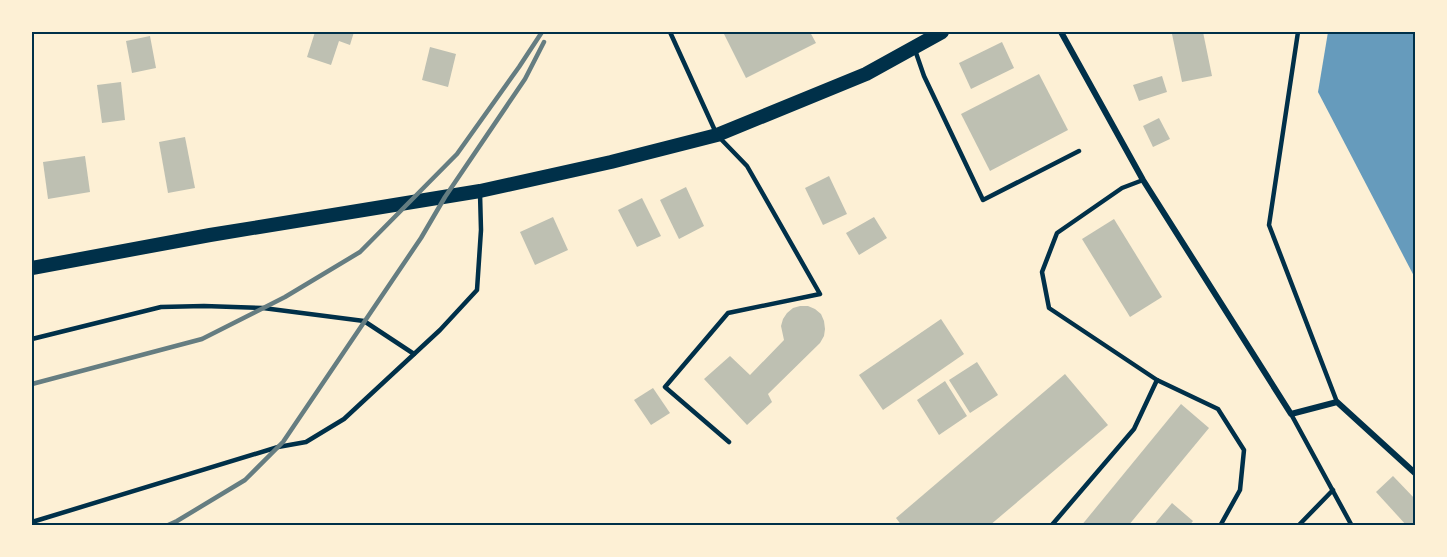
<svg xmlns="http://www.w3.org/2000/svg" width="1447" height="557" viewBox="0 0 1447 557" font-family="'Playfair Display',serif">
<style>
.water{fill:#669bbc}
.building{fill:#bec0b2}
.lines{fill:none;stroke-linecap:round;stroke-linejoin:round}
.service{stroke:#003049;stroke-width:4.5}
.minor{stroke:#003049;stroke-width:6}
.primary{stroke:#003049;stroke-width:14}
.rail{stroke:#657d81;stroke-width:4.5}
.neatline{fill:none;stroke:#003049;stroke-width:2}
</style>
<rect width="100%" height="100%" fill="#fdf0d5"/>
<path class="water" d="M 1328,32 L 1415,32 L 1415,278 L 1318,92 Z"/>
<g class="building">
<path d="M 315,32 L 354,32 L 350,45 L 339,41 L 331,65 L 307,57 Z"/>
<path d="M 723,32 L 810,32 L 816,43 L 746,78 Z"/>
<path d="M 1183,32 L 1203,32 L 1212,76 L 1182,82 L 1172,34 Z"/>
<path d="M 150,36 L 156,68 L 132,73 L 126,41 Z"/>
<path d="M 1002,42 L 1014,68 L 971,89 L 959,63 Z"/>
<path d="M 430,47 L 456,54 L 448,87 L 422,80 Z"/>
<path d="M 1039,74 L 1068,130 L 990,171 L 961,114 Z"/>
<path d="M 1162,76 L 1167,92 L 1139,101 L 1133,85 Z"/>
<path d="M 121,82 L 125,120 L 102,123 L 97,85 Z"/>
<path d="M 1159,118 L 1170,139 L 1153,147 L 1143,126 Z"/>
<path d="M 185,137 L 195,188 L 168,193 L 159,142 Z"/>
<path d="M 85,156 L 90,192 L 48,199 L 43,162 Z"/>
<path d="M 829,176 L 847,214 L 823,225 L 805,188 Z"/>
<path d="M 686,187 L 704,226 L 679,239 L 660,200 Z"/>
<path d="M 642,198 L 661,236 L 637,247 L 618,210 Z"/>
<path d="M 553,217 L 568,250 L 535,265 L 520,232 Z"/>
<path d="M 874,217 L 887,238 L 859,255 L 846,233 Z"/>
<path d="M 1114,219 L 1162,297 L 1130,317 L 1082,239 Z"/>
<path d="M 800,306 L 808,306 L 815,309 L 821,314 L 824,321 L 825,329 L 824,336 L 820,343 L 768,394 L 772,402 L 747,425 L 704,379 L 730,356 L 750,375 L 784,340 L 781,326 L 783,319 L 787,313 L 793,308 Z"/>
<path d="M 941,319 L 964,354 L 883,410 L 859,375 Z"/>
<path d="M 977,362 L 998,395 L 970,413 L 949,380 Z"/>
<path d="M 1065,374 L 1108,425 L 989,526 L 902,526 L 896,518 Z"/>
<path d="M 945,381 L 967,416 L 939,435 L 917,400 Z"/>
<path d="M 653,388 L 670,413 L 651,425 L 634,400 Z"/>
<path d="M 1181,404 L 1209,428 L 1128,526 L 1081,526 Z"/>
<path d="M 1393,476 L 1416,500 L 1416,526 L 1407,526 L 1376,492 Z"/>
<path d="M 1172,503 L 1193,521 L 1189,526 L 1153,526 Z"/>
</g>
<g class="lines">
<g class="service">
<path d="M 670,32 L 717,135 L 747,166 L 820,294 L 728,313 L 665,387 L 729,442"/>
<path d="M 1298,32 L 1269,225 L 1337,402"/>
<path d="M 915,50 L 924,76 L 983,200 L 1079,151"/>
<path d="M 1143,180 L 1122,188 L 1057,233 L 1042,272 L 1049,308 L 1157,380 L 1218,409 L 1244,450 L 1240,490 L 1220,526"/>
<path d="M 32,339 L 161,307 L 204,306 L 263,308 L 364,321 L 414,354"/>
<path d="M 1291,414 L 1352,526"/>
<path d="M 32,522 L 278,447 L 306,442 L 344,419 L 440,330 L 477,290 L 481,230 L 480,193"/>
<path d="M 1051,526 L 1134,429 L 1157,380"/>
<path d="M 1298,526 L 1333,490"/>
</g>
<path class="minor" d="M 1061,32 L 1143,180 L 1291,414 L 1337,402 L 1416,474"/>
<path class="primary" d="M 32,268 L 210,235 L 480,191 L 611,162 L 717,135 L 866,74 L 942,32"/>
<g class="rail">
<path d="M 32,384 L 202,339 L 285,297 L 360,252 L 457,154 L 519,67 L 542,32"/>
<path d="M 166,526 L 177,521 L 245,480 L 283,442 L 421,238 L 445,197 L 525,79 L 544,42"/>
</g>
</g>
<rect width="1447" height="557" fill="none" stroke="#fdf0d5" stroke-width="66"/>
<rect x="33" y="33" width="1381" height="491" class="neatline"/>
</svg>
